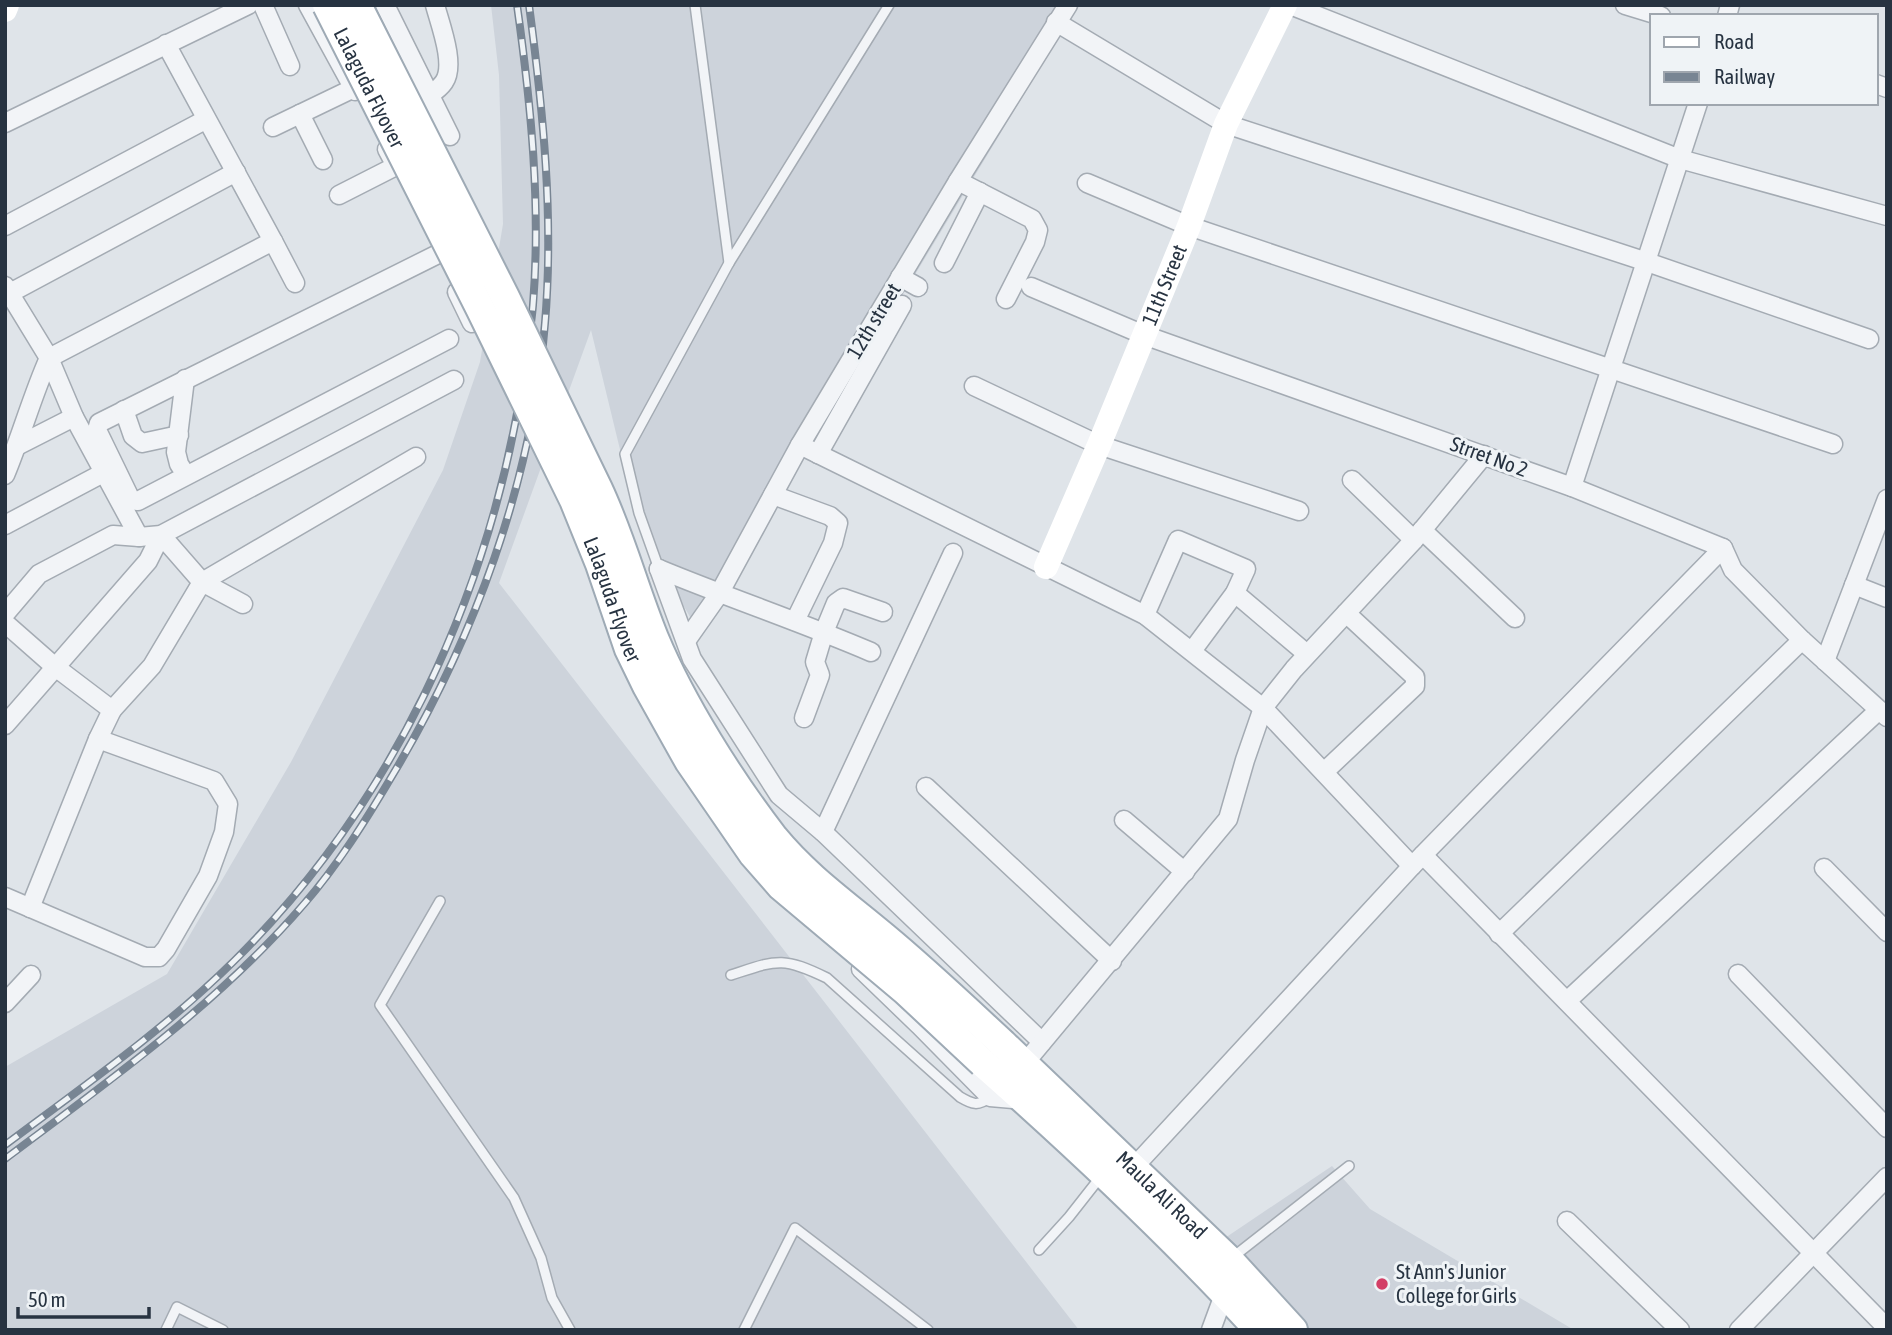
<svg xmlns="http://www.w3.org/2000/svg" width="1892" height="1335" viewBox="0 0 1892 1335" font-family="'Asap Condensed',sans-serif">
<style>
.built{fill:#cdd3db}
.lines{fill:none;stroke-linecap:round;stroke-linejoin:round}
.lane-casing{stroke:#a4abb3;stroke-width:12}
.street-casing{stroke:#a4abb3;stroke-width:21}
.primary-casing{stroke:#9eaab5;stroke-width:32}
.lane{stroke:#f2f4f7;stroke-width:9}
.street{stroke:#f2f4f7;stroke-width:18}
.secondary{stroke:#fff;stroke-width:24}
.primary{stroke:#fff;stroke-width:28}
.rail-casing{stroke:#788593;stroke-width:8}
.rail{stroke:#eff3f6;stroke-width:5;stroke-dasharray:16;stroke-linecap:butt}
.primary-bridge-casing{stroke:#9eaab5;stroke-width:32;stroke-linecap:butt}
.primary-bridge{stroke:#fff;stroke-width:28}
.poi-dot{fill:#d33f66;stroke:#eff3f6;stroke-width:2.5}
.labels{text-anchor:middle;stroke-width:6;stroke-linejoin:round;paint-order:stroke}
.street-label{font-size:21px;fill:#273341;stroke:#eff3f6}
.poi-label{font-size:21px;fill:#273341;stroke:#eff3f6;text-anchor:start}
</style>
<rect width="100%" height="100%" fill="#dfe4e9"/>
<g class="built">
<path d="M 491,5 L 1078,5 L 699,632 L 640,532 L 591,330 L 499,583 L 1079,1330 L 5,1330 L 5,1067 L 167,974 L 291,762 L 443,470 L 480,362 L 503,224 L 499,75 Z"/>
<path d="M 1332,1166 L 1370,1209 L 1574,1330 L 1310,1330 L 1225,1238 Z"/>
</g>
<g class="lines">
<g class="lane-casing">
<g id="lane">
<path d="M 695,5 L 729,263"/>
<path d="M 659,569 L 639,513 L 625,454 L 729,263 L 889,5"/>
<path d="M 440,901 L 380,1005 L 514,1198 L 541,1258 L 552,1298 L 570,1330"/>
<path d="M 731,975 C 777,960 782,956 827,978 L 960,1097 C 972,1104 978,1107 990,1097"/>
<path d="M 1039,1250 L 1069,1217 L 1102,1175"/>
<path d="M 1233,1257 L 1349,1166"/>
<path d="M 166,1330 L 177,1307 L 223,1330"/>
<path d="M 744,1330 L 795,1228 L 928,1330"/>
</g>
</g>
<g class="street-casing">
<g id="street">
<path d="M 263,5 L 290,66"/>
<path d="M 308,5 L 355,91"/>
<path d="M 385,5 L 450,136"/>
<path d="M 1290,5 L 1680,159 L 1887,216"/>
<path d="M 1625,5 L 1661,16"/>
<path d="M 1727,16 L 1730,5"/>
<path d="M 1056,22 L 1226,124 L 1647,262 L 1869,339"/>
<path d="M 1876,84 L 1887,88"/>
<path d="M 402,110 C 415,102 435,95 444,82 C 456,65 440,24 435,5"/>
<path d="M 300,114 L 323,160"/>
<path d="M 5,123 L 248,5"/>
<path d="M 273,127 L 354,88"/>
<path d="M 958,181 L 1032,219 L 1038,230 L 1035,242 L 1006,299"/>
<path d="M 1087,183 L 1189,226 L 1833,444"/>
<path d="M 339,195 L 396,166 L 387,149"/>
<path d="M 5,226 L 205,120"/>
<path d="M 273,241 L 295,283"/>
<path d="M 438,254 L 99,423 L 97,430 L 131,500 L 138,501 L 449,339"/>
<path d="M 944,263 L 980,192"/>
<path d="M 900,277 L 918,287"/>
<path d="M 5,286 L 49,358 L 74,417 L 139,537"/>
<path d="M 1031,287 L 1144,335 L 1572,487 L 1723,548 L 1733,570 L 1802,640 L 1887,717"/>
<path d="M 457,292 L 472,323"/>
<path d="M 10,293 L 236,172"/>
<path d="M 185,379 L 176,452 L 179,464 L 186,475"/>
<path d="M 974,386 L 1099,445 L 1299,511"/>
<path d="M 124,410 L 133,436 L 142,443 L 179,435"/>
<path d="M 800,445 L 1145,615 L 1263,708 L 1412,866"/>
<path d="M 17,446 L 74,417"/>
<path d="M 818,454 L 902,305"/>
<path d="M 5,475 C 21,437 32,396 49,358 L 273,241 L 166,44"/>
<path d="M 1352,480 L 1414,540"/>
<path d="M 1572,487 L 1698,103"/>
<path d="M 773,495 L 830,516 L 838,523 L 833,543 L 795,621"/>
<path d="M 5,525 L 105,472"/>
<path d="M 1422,530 L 1515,618"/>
<path d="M 659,569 L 692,659 L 779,795 L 823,832 L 1042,1042"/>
<path d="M 659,569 C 729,598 801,622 871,652"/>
<path d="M 1854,585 L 1887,598"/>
<path d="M 1235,593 L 1307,654"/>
<path d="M 5,614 L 39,574 L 113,535 L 139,537 L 161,535 L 454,380"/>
<path d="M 1145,615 L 1178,540 L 1246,569 L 1235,593 L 1192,651"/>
<path d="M 5,623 L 54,666 L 112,710 L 152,666 L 202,582 L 243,604"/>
<path d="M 686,641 L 719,594 L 800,445 L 958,181 L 1068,5"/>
<path d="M 1825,661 L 1887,499"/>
<path d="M 804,718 L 820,675 L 815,662 L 824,632 L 836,603 L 843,598 L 883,612"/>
<path d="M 5,725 L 148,561 L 161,535 L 202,582 L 416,457"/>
<path d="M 1324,772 L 1415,686 L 1415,677 L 1346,613"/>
<path d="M 926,787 L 1112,961"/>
<path d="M 1124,820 L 1185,872"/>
<path d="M 823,832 L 953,553"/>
<path d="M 1423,855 L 1887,1328"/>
<path d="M 1824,868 L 1887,932"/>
<path d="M 5,897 L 145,957 L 159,957 L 166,949 L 208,876 L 224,832 L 228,804 L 214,781 L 98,739 L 112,710"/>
<path d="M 30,908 L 98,739"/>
<path d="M 1499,934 L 1802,640"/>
<path d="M 861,969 L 919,1025 L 990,1097 L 1025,1100"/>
<path d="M 1738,974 L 1887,1128"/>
<path d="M 1567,1001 L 1879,710"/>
<path d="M 5,1003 L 31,975"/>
<path d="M 1024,1064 L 1228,819 L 1245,760 L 1263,708 L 1294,669 L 1414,540 L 1484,455"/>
<path d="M 1134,1167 L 1412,866 L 1723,548"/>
<path d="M 1567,1221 L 1680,1330"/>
<path d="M 1211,1330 L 1225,1292"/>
<path d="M 1739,1330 L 1887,1177"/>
</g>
</g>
<g class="primary-casing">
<g id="primary">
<path id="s2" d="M 1003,1044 L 1229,1260 L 1293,1330"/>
<path d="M 983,1063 C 1079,1148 1173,1236 1259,1330"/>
</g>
</g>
<use href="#lane" class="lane"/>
<use href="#street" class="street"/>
<g class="secondary">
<path d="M 5,10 L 7,5"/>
<path id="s1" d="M 1046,567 L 1099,445 L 1189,226 L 1226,124 L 1285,5"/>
</g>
<use href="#primary" class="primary"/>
<g class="rail-casing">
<g id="rail">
<path d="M 5,1145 C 84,1086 165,1029 234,961 C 392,805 490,595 523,378 C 526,354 531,329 533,305 C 541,205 531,105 517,5"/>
<path d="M 5,1159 C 110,1080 218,1004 304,904 C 338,865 366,820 392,776 C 474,639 532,483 545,323 C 554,217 543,110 529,5"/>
</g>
</g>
<use href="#rail" class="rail"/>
<g class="primary-bridge-casing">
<g id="primary-bridge">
<path id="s3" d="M 327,5 L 480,308 L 574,500 L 600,564 L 629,649 L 647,686 L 689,761 L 753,854 L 781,886 L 906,991 L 983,1063"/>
<path d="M 357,5 L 505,297 L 598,489 C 621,538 634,589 654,638 C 682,705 730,781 774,838 C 806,877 846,905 884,937 C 925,971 964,1008 1003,1044"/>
</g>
</g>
<use href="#primary-bridge" class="primary-bridge"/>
</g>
<circle class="poi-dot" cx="1382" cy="1284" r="7"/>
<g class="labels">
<g class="street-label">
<text dy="7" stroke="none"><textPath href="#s3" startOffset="93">Lalaguda Flyover</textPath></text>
<text dy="7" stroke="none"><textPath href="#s1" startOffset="306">11th Street</textPath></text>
<text transform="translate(874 321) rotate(-59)" y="7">12th street</text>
<text transform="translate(1489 457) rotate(20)" y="7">Strret No 2</text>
<text dy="7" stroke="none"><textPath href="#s3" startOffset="660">Lalaguda Flyover</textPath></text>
<text dy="7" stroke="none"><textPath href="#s2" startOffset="219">Maula Ali Road</textPath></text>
</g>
<g class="poi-label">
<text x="1396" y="1279">St Ann's Junior<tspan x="1396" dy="24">College for Girls</tspan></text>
</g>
</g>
<rect width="1892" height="1335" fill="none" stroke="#273341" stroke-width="14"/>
<rect x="1650" y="14" width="228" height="91" fill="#eff3f6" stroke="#9fa6ae" stroke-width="2"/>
<rect x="1664" y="37" width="35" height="10" fill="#ffffff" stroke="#9fa6ae" stroke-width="2"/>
<text x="1714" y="49" font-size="21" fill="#273341">Road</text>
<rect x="1664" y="72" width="35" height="10" fill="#788593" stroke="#9fa6ae" stroke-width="2"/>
<text x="1714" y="84" font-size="21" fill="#273341">Railway</text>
<path d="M18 1307v10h131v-10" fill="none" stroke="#273341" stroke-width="3.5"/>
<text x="28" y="1307" font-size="21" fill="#273341" stroke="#eff3f6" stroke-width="5" paint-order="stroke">50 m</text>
</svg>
